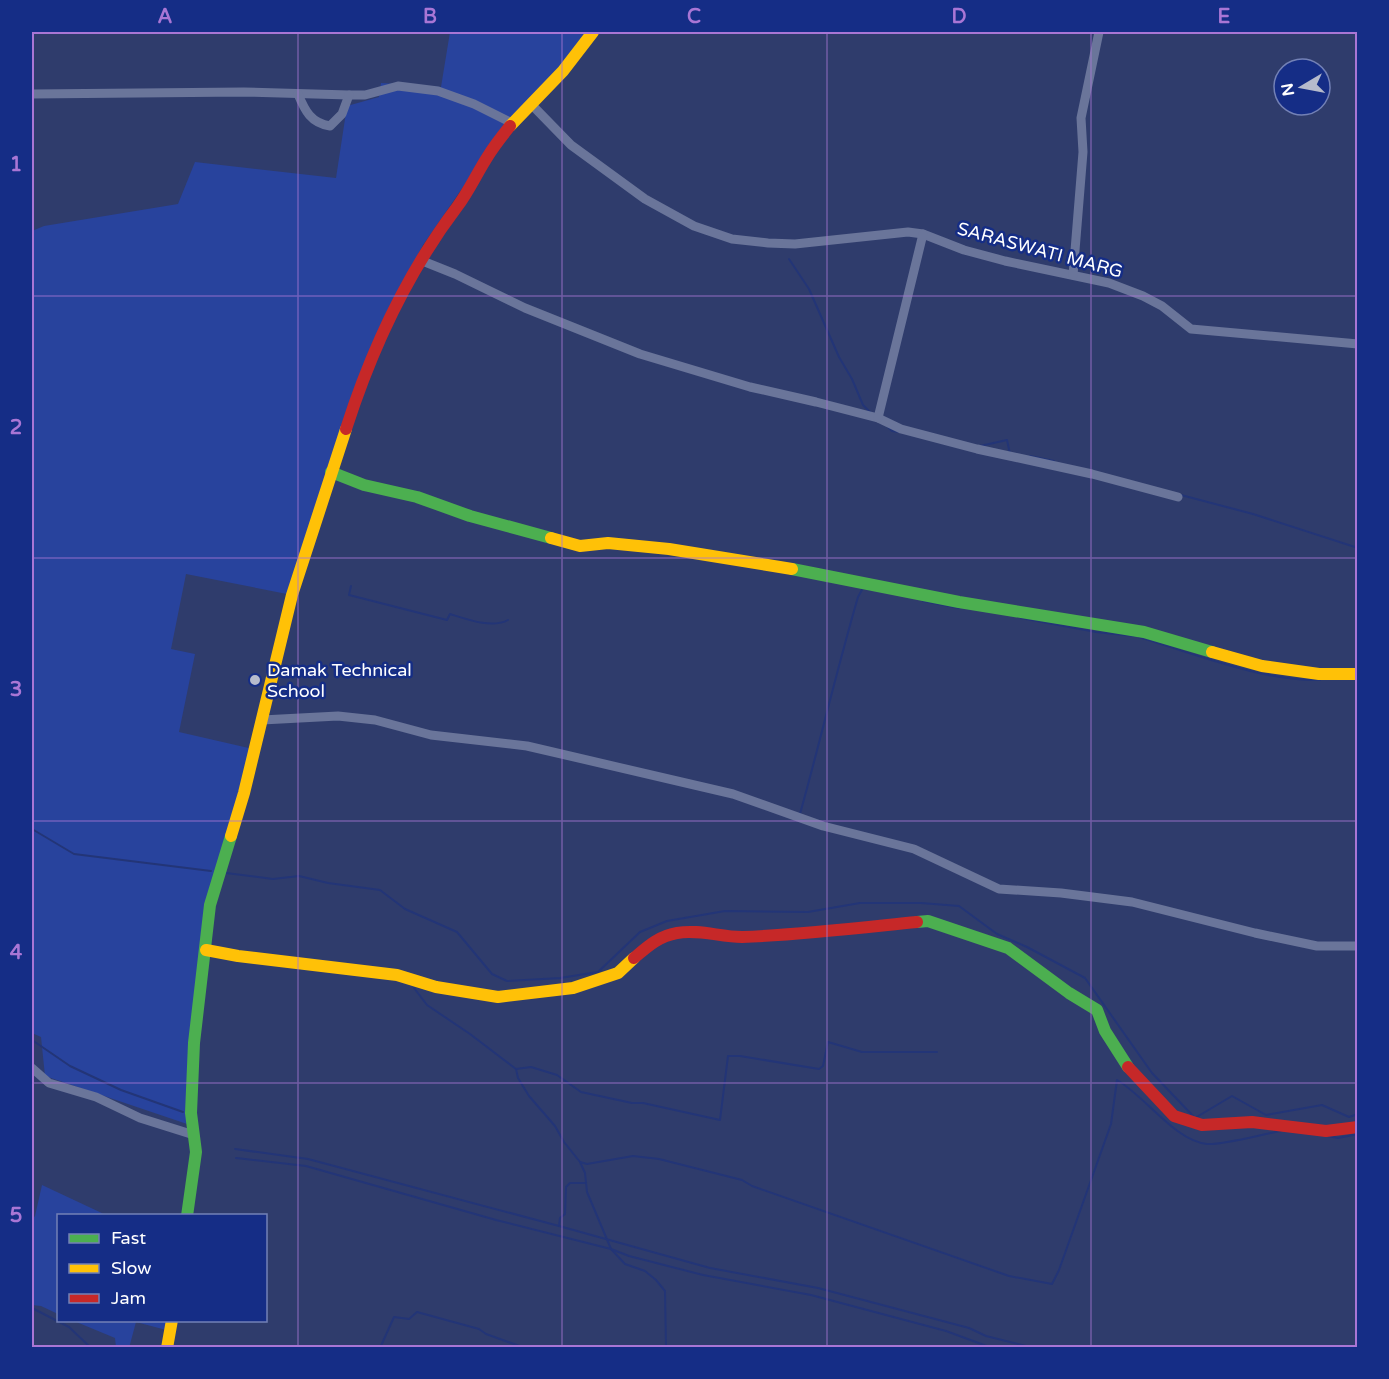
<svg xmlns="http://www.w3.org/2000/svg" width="1389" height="1379" viewBox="0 0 1389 1379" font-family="'Varela Round',sans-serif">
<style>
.green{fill:#28439d}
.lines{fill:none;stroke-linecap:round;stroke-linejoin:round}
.stream{stroke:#233577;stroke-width:2}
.street{stroke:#6a759a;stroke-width:9}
.fast{stroke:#4caf50;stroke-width:12}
.slow{stroke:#ffc107;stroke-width:12}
.jam{stroke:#c62828;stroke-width:12}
.grid{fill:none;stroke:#a976d5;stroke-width:1.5;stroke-opacity:0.55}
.poi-dot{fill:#b6bbcc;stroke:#152d86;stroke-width:2}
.labels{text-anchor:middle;stroke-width:5;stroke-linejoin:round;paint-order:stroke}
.street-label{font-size:18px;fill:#fff;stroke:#152d86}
.poi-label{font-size:18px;fill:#fff;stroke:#152d86;text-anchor:start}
.neatline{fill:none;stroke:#a976d5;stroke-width:2}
.grid-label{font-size:20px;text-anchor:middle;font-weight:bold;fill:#a976d5}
</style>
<rect width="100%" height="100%" fill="#2f3c6c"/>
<g class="green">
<path d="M 450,32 L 593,32 L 474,171 L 423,245 L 386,315 L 292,595 L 186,574 L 171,649 L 195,654 L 179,732 L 253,749 L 209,905 L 193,1126 L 45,1076 L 41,1037 L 32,1033 L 32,231 L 44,226 L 178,204 L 195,162 L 336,178 L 347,106 L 379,97 L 381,83 L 441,87 Z"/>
<path d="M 42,1185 L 106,1215 L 58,1216 L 58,1314 L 41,1306 L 32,1305 L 32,1220 L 35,1216 Z"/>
<path d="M 74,1321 L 172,1321 L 170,1331 L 136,1322 L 129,1348 L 116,1347 L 115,1338 Z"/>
</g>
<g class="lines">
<g class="stream">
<path d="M 789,259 L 809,289 L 839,357 L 852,379 L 863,405 L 870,412"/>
<path d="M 888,427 L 892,431 L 899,432"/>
<path d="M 980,446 L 1007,440 L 1010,454"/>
<path d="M 1030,456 L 1054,461"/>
<path d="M 1181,495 L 1253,514 L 1358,548"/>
<path d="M 351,586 L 349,595 L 447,620 L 450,614 C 466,619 492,629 508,620"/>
<path d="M 923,601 L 959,608"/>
<path d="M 1021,618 L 1096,632 L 1134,636"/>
<path d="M 1139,637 C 1192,653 1265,682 1320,680"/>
<path d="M 800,814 C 820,742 837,669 858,597 L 863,588 L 871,590"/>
<path d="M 32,829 L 74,854 L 211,871"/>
<path d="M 226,873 L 273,879 L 299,876 L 328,883 L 380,890 L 405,909 L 457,932 L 492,974 L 507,981 L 560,978 L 598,972 L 640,932 L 667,921 L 725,911 L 808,912 L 860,903 L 921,903 L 959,906 L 997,934 L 1027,947 L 1085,978 L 1152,1073 L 1195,1118 L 1232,1096 L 1266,1115 L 1322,1105 L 1349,1117 L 1358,1114"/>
<path d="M 414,988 L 427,1005 L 470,1034 L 516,1069 L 518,1078 L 529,1096 L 555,1126 L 564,1142 L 580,1162 L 585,1173 L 587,1192 L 611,1249 L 625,1264 L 645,1271 L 656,1280 L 665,1291 L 666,1348"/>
<path d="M 32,1040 L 70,1066 L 121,1090 L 183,1112"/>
<path d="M 516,1069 L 531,1067 L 557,1075 L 581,1092 L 632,1103 L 643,1103 L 720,1120 L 728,1056 L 740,1056 L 819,1069 L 823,1066 L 828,1042 L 862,1052 L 937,1052"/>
<path d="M 1328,1136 L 1338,1138 L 1358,1134"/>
<path d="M 235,1149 L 308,1159 L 559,1226 L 560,1218 L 565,1214 L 566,1187 L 570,1183 L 585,1183"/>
<path d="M 236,1158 L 306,1166 L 496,1220 L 611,1249 L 629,1256 L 703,1275 L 811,1295 L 946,1331 L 992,1348"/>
<path d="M 580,1162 L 587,1164 L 633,1156 L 659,1159 L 742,1180 L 752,1186 L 1009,1276 L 1052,1284 L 1059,1270 L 1111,1124 L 1117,1080 C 1145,1096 1175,1141 1207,1144 C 1223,1145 1263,1134 1281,1131"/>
<path d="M 559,1226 L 710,1268 L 818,1288 L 969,1328 L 986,1336 L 1034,1348"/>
<path d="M 32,1308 L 69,1327 L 91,1348"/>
<path d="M 380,1348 L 394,1317 L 409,1319 L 417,1312 L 479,1329 L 486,1334 L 525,1348"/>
</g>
<g class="street">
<path d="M 32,94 L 244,92 L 349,95 L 365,95 L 398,86 L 438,91 L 474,104 L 512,123"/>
<path d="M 298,94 C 305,111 311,123 330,126 L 342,114 L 349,95"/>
<path d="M 531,104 L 571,145 L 645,199 L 694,226 L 732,239 L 768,243 L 795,244 L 908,232 L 923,234 L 964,250 L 1005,261 L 1109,283 L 1143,296 L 1162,306 L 1191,329 L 1358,344"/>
<path d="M 420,260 L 455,274 L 525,308 L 640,354 L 750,387 L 816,402 L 878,418 L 901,429 L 977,449 L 1092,474 L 1178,497"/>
<path d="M 1073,275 L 1083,152 L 1081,118 L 1099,32"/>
<path d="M 878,418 L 923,234"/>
<path d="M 262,720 L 338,716 L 375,720 L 431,735 L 527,746 L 733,794 L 823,826 L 914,849 L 999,889 L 1061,893 L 1132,902 L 1255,933 L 1317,946 L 1358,946"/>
<path d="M 32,1068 L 49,1083 L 96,1097 L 140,1118 L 194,1135"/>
</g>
<g class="fast">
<path d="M 331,472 L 364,485 L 417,497 L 470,516 L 551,538"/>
<path d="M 792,569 L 959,602 L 1144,632 L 1212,652"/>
<path d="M 917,922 L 928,921 L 1008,948 L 1069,993 L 1097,1010 L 1105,1031 L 1128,1067"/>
<path d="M 187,1216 L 196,1152 L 191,1113 L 194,1043 L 210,905 L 231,836"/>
</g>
<g class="slow">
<path d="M 510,126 L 563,71 L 593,32"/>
<path d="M 551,538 L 580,546 L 608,543 L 669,549 L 792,569"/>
<path d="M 1212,652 L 1262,666 L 1319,674 L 1358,674"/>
<path d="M 231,836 L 244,793 L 292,595 L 346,429"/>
<path d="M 206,950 L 238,956 L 397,975 L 436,987 L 498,997 L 573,988 L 618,973 L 634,958"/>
<path d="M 167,1348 L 172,1320"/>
</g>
<g class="jam">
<path d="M 346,429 C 371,351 407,273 457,207 C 469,191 477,173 488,156 C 494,146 502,136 510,126"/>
<path d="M 634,958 C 648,946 659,936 677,933 C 699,929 720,937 742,937 C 800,935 858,928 917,922"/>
<path d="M 1128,1067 L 1174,1116 L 1202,1125 L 1252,1122 L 1326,1131 L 1358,1127"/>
</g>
</g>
<path class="grid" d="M 298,32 L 298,1348M 562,32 L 562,1348M 827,32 L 827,1348M 1091,32 L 1091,1348M 32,296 L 1358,296M 32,558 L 1358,558M 32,821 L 1358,821M 32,1083 L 1358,1083"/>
<circle class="poi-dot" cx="255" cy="680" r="6"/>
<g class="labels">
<g class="street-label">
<text transform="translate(1040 250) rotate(15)" y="6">SARASWATI MARG</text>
</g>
<g class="poi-label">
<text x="267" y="676">Damak Technical<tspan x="267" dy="21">School</tspan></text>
</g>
</g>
<rect width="1389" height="1379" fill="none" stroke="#152d86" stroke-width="66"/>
<rect x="57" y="1214" width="210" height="108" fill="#152d86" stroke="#7381b6" stroke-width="1.5"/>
<rect x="69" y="1234" width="30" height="9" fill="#4caf50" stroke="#7381b6" stroke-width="1.5"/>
<text x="111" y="1244" font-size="18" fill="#ffffff">Fast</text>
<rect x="69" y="1264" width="30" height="9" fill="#ffc107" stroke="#7381b6" stroke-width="1.5"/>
<text x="111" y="1274" font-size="18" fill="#ffffff">Slow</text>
<rect x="69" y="1294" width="30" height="9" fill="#c62828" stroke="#7381b6" stroke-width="1.5"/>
<text x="111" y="1304" font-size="18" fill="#ffffff">Jam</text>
<g transform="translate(1302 87) rotate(260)"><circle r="28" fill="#152d86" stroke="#7381b6" stroke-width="1.5"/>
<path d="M0-4.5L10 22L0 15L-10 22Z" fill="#b6bbcc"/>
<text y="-9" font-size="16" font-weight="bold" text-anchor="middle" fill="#ffffff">N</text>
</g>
<rect x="33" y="33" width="1323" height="1313" class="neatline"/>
<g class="grid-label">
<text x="165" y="23">A</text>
<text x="430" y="23">B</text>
<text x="694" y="23">C</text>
<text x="959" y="23">D</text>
<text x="1224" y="23">E</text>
<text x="16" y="171">1</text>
<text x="16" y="434">2</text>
<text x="16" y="696">3</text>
<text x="16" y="959">4</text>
<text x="16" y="1222">5</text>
</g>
</svg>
